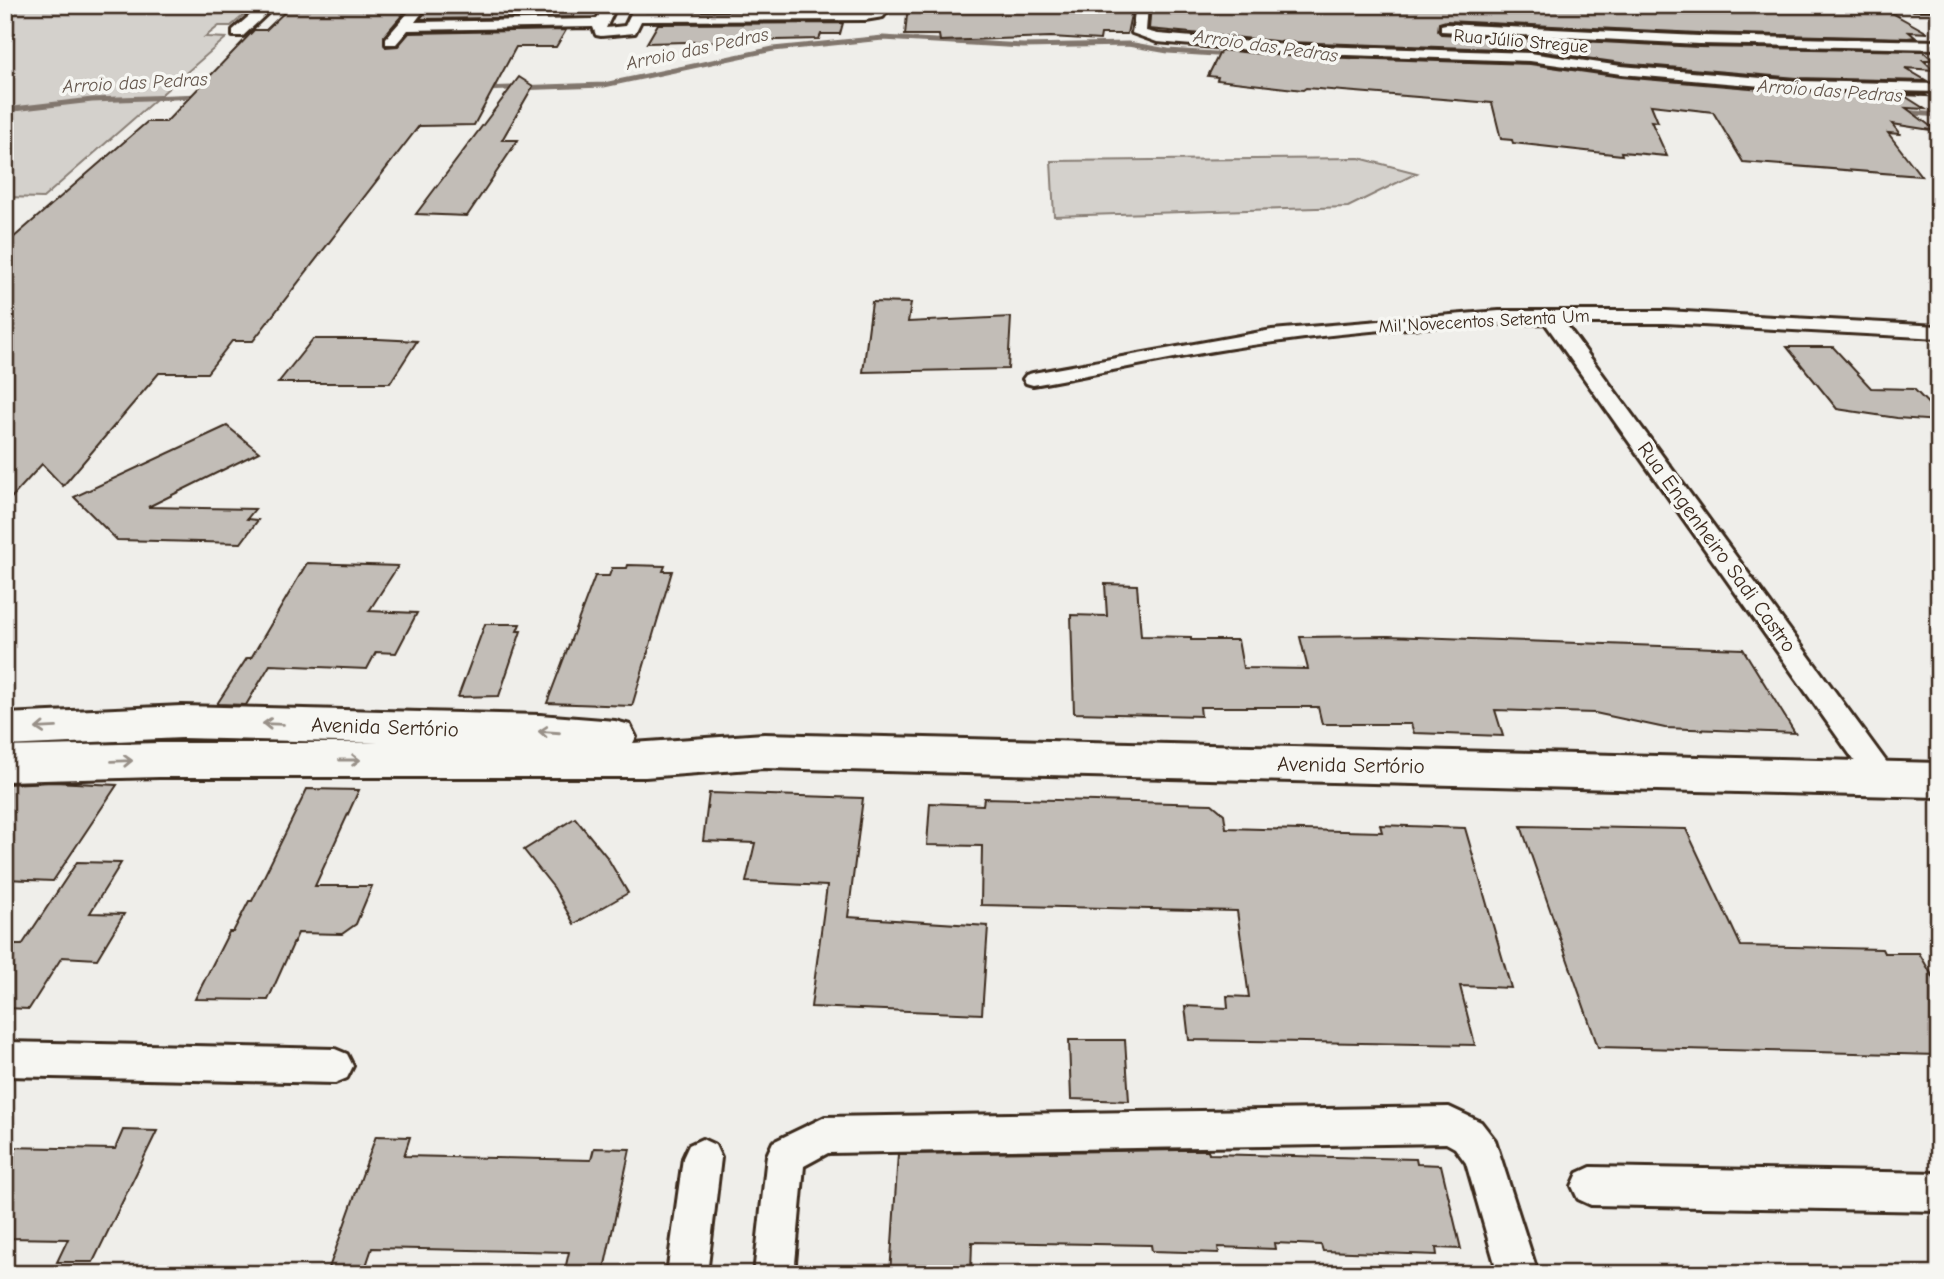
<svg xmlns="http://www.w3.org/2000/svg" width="1944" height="1279" viewBox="0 0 1944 1279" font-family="'Comic Neue',sans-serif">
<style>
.green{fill:#d4d1cc;stroke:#887e75;stroke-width:2}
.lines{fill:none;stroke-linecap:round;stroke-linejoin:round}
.stream{stroke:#81766d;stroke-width:5}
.building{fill:#c2bdb7;stroke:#3b2a1e;stroke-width:2}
.minor-casing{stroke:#3b2a1e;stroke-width:6}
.primary-casing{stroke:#3b2a1e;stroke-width:6}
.minor{fill:#f6f6f2;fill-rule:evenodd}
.primary{fill:#f6f6f2;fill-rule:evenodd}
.oneway{stroke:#989088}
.labels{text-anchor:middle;stroke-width:7;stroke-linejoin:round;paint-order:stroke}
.far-street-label{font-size:18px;fill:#3b2a1e;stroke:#f6f6f2}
.far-water-label{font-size:19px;font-style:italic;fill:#64564c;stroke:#f6f6f2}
.street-label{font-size:21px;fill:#3b2a1e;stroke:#f6f6f2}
</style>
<rect width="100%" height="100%" fill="#efeeea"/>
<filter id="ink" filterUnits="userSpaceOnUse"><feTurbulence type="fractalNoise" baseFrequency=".0143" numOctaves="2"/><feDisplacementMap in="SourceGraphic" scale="14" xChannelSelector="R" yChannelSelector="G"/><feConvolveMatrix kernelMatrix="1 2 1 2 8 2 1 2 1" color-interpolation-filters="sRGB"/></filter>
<g filter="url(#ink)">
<g class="green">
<path d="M 5,5 L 256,5 L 231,26 L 219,26 L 205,37 L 226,38 L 43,198 L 5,197 Z"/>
<path d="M 1359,158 L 1417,173 L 1348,207 L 1054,216 L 1051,161 Z"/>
</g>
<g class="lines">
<g class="stream">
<path d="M 482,89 L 604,85 L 773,49 L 883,38 L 1023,46 L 1128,44 L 1168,51 L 1231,55"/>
<path d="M 5,110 L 92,100 L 201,96"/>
<path d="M 1901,112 L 1939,115"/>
</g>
</g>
<g class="building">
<path d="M 292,5 L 411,5 L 384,36 L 386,47 L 398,46 L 409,33 L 566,30 L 556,47 L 516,47 L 474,125 L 419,126 L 253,341 L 232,341 L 207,373 L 159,373 L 63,486 L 42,464 L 5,505 L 5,245 L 147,122 L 166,122 L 254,30 L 266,30 Z"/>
<path d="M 430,5 L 580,5 L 573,17 L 420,19 Z"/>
<path d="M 668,5 L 848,5 L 847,9 L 665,10 Z"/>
<path d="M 908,5 L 1133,5 L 1127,34 L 1101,34 L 1100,40 L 1051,37 L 940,41 L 939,35 L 905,35 Z"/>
<path d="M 1151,5 L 1883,8 L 1928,33 L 1909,32 L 1915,37 L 1908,38 L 1699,33 L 1446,21 L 1439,23 L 1438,31 L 1441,34 L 1699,47 L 1923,51 L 1933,60 L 1923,60 L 1934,70 L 1905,68 L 1927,81 L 1797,78 L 1621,63 L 1530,50 L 1286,42 L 1149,29 Z"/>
<path d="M 843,23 L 840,34 L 821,34 L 819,39 L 647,43 L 658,24 Z"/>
<path d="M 1221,50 L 1286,56 L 1530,64 L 1621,77 L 1797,92 L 1924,94 L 1927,96 L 1903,95 L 1925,109 L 1906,108 L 1937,131 L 1892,124 L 1900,134 L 1888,133 L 1921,176 L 1743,162 L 1713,112 L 1651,105 L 1658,122 L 1651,121 L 1667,156 L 1621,152 L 1622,155 L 1513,143 L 1512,140 L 1501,139 L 1492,103 L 1306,88 L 1303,90 L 1217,80 L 1218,77 L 1208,76 Z"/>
<path d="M 519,77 L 533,86 L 502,140 L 518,140 L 467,216 L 416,214 Z"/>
<path d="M 872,302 L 911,303 L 908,322 L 1011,317 L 1008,369 L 863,372 Z"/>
<path d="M 313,339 L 378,339 L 417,341 L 390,383 L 278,383 Z"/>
<path d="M 1787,347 L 1833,347 L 1871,388 L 1914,389 L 1939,415 L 1939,421 L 1897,418 L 1837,409 Z"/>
<path d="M 227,426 L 259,452 L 148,507 L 255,509 L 247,519 L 258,520 L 241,543 L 117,540 L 74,497 Z"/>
<path d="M 307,563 L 398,566 L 369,611 L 417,613 L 396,653 L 376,652 L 367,669 L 270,665 L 246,705 L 217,704 L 247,658 L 251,658 Z"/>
<path d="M 628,565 L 665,566 L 663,571 L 672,571 L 632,706 L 547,703 L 595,576 L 609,576 L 612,568 L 627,568 Z"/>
<path d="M 1105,584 L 1137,585 L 1141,636 L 1191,637 L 1191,640 L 1238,640 L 1243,668 L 1308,669 L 1300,637 L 1388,636 L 1743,649 L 1795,733 L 1665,728 L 1595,713 L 1495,710 L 1503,736 L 1414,733 L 1411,724 L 1322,724 L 1318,707 L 1200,707 L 1201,716 L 1074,713 L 1071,615 L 1107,616 Z"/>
<path d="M 485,624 L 520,624 L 517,631 L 521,631 L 499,696 L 458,697 Z"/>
<path d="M 54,782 L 117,785 L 53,881 L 5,879 L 5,784 Z"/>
<path d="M 307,789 L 359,790 L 315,886 L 372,886 L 356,924 L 342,934 L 298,933 L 268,1000 L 195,999 L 229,932 L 233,932 L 249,901 L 252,901 Z"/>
<path d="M 709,793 L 863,798 L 848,917 L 988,926 L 982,1014 L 811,1007 L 827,886 L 746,882 L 755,843 L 703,841 Z"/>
<path d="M 984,798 L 1212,804 L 1224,814 L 1226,828 L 1382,832 L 1380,825 L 1465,828 L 1511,988 L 1460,986 L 1475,1045 L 1189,1040 L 1185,1006 L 1228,1008 L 1227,996 L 1249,997 L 1237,911 L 981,905 L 982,846 L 927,845 L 930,803 L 983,805 Z"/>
<path d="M 575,818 L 607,857 L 628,893 L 574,924 L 554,888 L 524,850 Z"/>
<path d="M 1521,826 L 1686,829 L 1741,946 L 1882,949 L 1884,953 L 1919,953 L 1939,987 L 1939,1055 L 1598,1047 Z"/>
<path d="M 77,862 L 121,863 L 90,913 L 124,914 L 97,959 L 62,957 L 29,1009 L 5,1008 L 5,945 L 22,945 Z"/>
<path d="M 1069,1040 L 1125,1040 L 1129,1101 L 1071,1099 Z"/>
<path d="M 123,1130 L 157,1131 L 93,1262 L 57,1262 L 68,1239 L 5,1238 L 5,1147 L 115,1149 Z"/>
<path d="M 376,1136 L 410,1137 L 404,1156 L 591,1160 L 594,1148 L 630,1149 L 603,1274 L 564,1274 L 569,1252 L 372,1248 L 365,1269 L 329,1268 Z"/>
<path d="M 1182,1150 L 1208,1150 L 1209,1154 L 1416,1159 L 1417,1164 L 1441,1165 L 1461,1249 L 1436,1248 L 1437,1255 L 1323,1251 L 1321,1245 L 1274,1243 L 1275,1249 L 1218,1247 L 1219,1253 L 1152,1251 L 1151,1245 L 972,1242 L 971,1274 L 890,1274 L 898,1154 Z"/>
</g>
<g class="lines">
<g class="minor-casing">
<g id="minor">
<path d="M 262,5 L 276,5 L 243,36 L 233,36 L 233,30 Z"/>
<path d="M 415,5 L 428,5 L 415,22 L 597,19 L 604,5 L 617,5 L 606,28 L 625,26 L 635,5 L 648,5 L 645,13 L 865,12 L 874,11 L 879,5 L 892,5 L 883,17 L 865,20 L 641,21 L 635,33 L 601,36 L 596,35 L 593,27 L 408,30 L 396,44 L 386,44 L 386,38 Z"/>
<path d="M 1136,5 L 1148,5 L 1146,31 L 1158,34 L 1286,45 L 1530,53 L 1621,66 L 1797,81 L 1939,84 L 1939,92 L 1797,89 L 1621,74 L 1530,61 L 1286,53 L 1157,42 L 1132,33 Z"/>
<path d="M 1908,5 L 1939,5 L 1939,9 L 1914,9 Z"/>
<path d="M 1446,24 L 1699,36 L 1939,41 L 1939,49 L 1699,44 L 1441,31 L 1441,25 Z"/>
<path d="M 1499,311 L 1666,311 L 1939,326 L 1939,338 L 1666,323 L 1565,323 L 1893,771 L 1898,779 L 1893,787 L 1883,791 L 1873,787 L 1545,323 C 1455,323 1363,330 1274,342 C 1193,352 1113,371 1033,385 L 1026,383 L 1023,379 L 1026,375 L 1033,373 L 1272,330 Z"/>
<path d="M 5,1042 L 335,1049 L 347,1054 L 353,1066 L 347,1078 L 335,1083 L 5,1076 Z"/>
<path d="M 1449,1107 L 1481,1122 L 1495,1140 L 1538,1274 L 1498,1274 L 1466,1163 L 1455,1148 L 1446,1143 L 828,1153 L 804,1166 L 794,1274 L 754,1274 L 767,1155 L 773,1142 L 825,1117 Z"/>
<path d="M 702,1139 L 715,1145 L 721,1158 L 707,1274 L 667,1274 L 683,1158 L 689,1145 Z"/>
<path d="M 1591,1167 L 1939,1173 L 1939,1211 L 1591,1205 L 1578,1199 L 1572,1186 L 1578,1173 Z"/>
</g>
</g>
<g class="primary-casing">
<path id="primary" d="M 182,706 L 540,715 L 615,721 L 630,725 L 636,737 L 633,743 L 764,734 L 1939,763 L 1939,797 L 764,768 L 645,777 L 159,777 L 5,781 L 5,747 L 159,743 L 378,743 L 182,738 L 5,746 L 5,714 Z"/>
</g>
<use href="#minor" class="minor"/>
<use href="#primary" class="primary"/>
</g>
<defs><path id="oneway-shaft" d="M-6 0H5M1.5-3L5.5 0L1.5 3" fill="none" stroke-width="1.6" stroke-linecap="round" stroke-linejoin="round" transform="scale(1.75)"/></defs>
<g class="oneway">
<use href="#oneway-shaft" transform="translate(273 724) rotate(-178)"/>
<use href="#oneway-shaft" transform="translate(46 728) rotate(177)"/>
<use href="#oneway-shaft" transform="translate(549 732) rotate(-176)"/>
<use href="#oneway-shaft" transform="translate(350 760)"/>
<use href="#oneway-shaft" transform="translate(122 761) rotate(-2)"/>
</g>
</g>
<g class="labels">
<g class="far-street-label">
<text transform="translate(1521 41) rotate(5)" y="6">Rua Júlio Stregue</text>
<text transform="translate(1484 321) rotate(-3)" y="6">Mil Novecentos Setenta Um</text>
</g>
<g class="far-water-label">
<text transform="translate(1266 45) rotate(8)" y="7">Arroio das Pedras</text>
<text transform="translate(697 48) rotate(-12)" y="7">Arroio das Pedras</text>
<text transform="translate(135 82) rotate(-3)" y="7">Arroio das Pedras</text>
<text transform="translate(1830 90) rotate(4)" y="7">Arroio das Pedras</text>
</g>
<g class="street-label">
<text transform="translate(1717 547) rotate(54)" y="7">Rua Engenheiro Sadi Castro</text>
<text transform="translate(385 727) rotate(2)" y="7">Avenida Sertório</text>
<text transform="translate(1351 765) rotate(1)" y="7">Avenida Sertório</text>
</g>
</g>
<rect width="1944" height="1279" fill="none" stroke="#f6f6f2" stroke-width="28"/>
<rect x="14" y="14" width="1916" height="1251" fill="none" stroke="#3b2a1e" stroke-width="2.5" filter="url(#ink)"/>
</svg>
